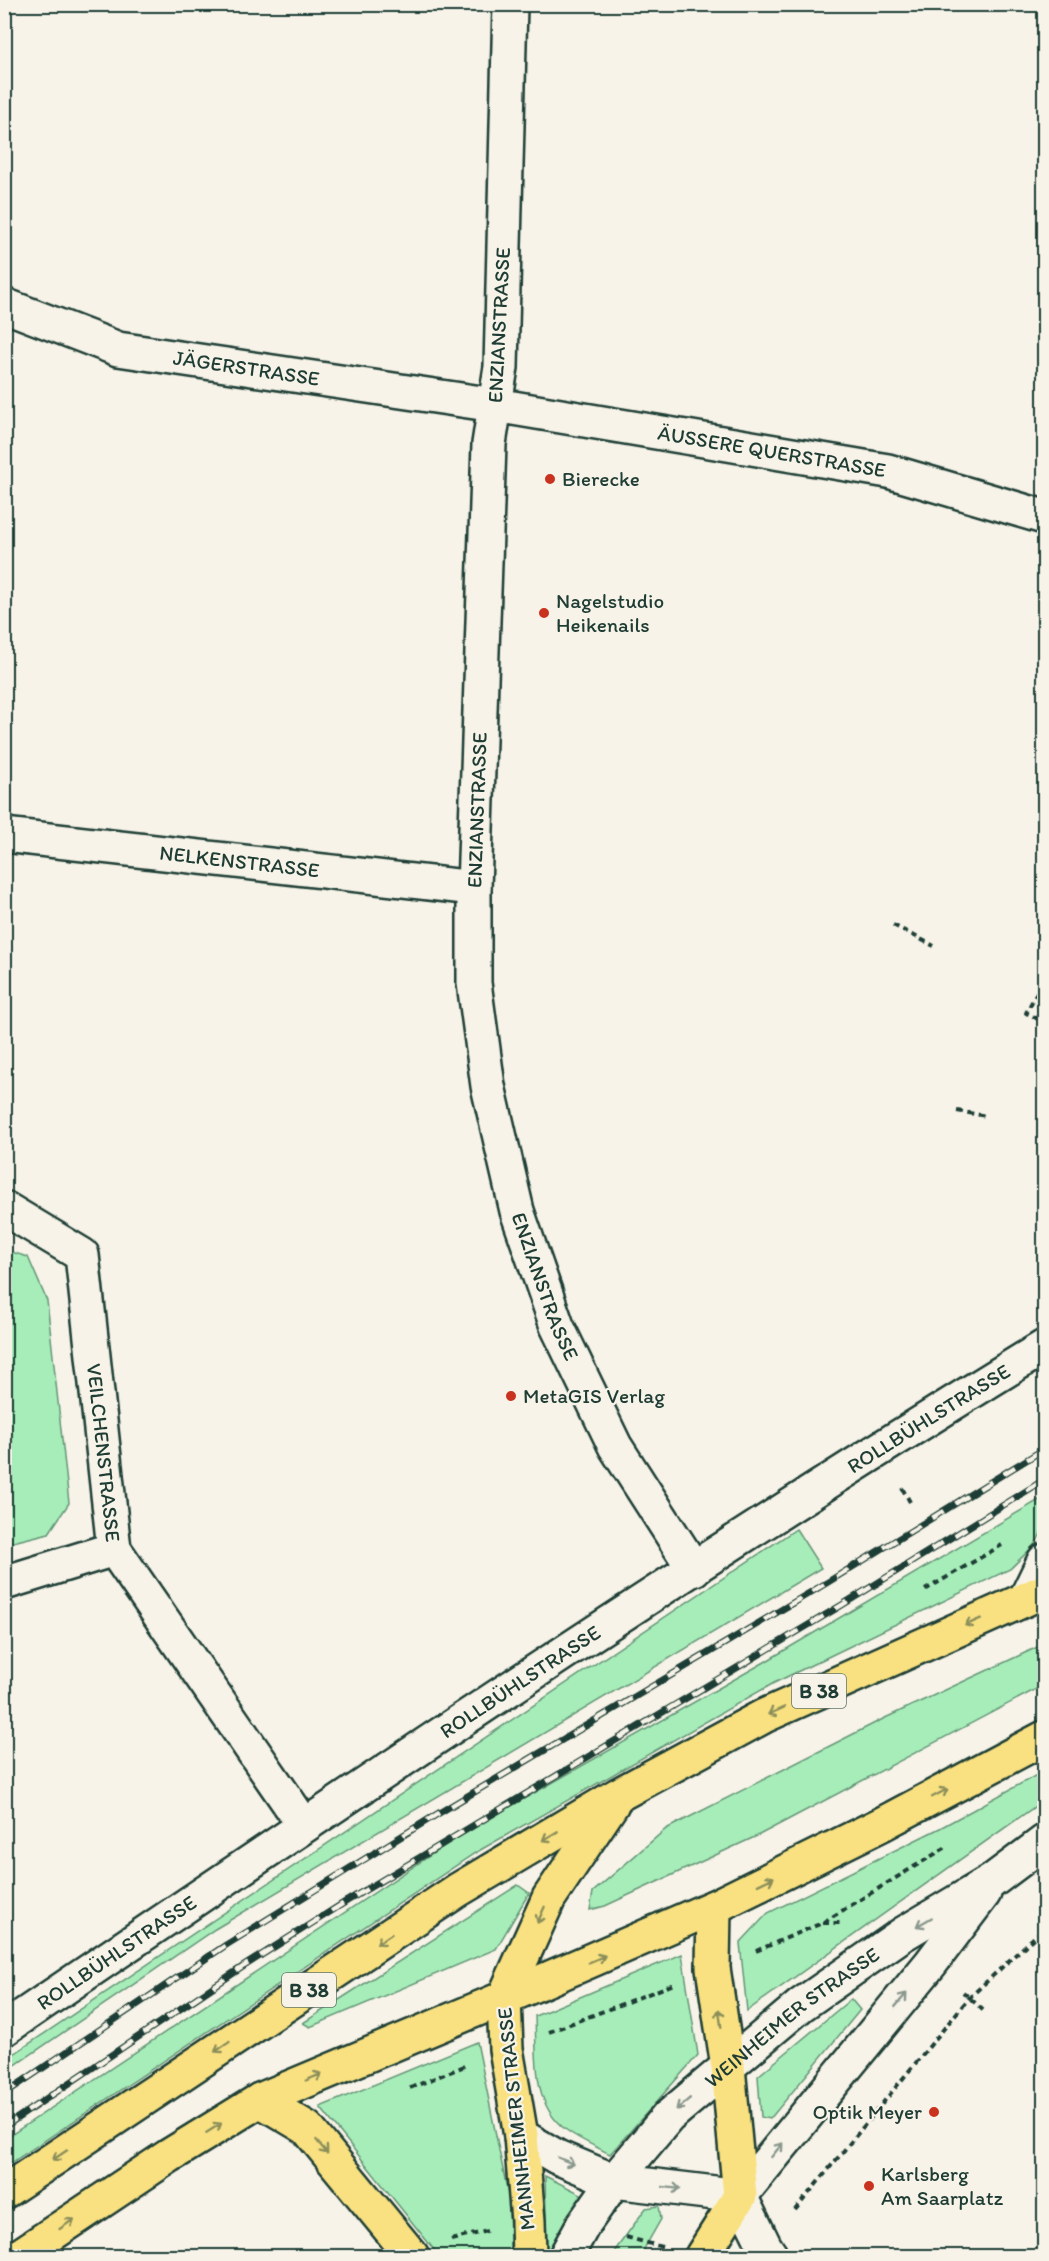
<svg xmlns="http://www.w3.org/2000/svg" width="1049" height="2261" viewBox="0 0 1049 2261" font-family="Itim,sans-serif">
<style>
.green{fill:#a7edb9;stroke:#639576;stroke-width:1.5}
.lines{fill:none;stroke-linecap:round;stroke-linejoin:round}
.minor-casing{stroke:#1f3d34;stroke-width:38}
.major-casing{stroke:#1f3d34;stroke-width:38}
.path{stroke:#1f3d34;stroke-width:4;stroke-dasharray:6 4.5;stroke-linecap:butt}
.minor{stroke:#f7f3e8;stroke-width:33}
.major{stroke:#f9e181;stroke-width:33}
.rail-casing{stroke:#1f3d34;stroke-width:7}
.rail{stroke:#f7f3e8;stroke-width:4.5;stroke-dasharray:14;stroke-linecap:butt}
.oneway{stroke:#8c8f5a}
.oneway2{stroke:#8b988e}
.poi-dot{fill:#c8321e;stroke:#f7f3e8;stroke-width:2}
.labels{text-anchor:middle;stroke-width:4.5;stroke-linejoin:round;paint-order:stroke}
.shield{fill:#f7f3e8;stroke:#60746a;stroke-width:1.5}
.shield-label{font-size:20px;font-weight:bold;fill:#1f3d34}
.street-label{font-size:21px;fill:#1f3d34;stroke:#f7f3e8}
.poi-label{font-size:21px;fill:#1f3d34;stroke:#f7f3e8;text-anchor:start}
</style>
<rect width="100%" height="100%" fill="#f7f3e8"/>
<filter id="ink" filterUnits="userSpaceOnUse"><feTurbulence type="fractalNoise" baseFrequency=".0167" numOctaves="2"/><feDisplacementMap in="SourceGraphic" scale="12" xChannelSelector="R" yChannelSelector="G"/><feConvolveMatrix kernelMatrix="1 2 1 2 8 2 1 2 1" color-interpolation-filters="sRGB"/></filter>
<g filter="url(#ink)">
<g class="green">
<path d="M 5,1250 L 28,1257 L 47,1301 L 69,1503 L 49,1533 L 5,1544 Z"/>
<path d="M 1044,1497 C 1045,1541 1040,1539 1010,1569 L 774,1683 L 475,1853 L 5,2167 L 5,2139 L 464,1833 L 763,1663 Z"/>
<path d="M 796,1529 L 821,1568 L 215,1929 L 5,2072 L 5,2060 Z"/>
<path d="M 1044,1644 L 1044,1685 L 759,1835 L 605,1906 L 590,1910 L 593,1892 L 666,1829 L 883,1719 Z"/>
<path d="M 1044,1771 L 1044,1800 L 747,2011 L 740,1943 L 768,1913 L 940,1828 Z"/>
<path d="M 518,1885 L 529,1893 L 496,1949 L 310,2027 L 303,2023 Z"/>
<path d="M 682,1954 L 698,2055 L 610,2154 C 595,2146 578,2139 565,2129 C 531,2103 537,2054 535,2016 Z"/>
<path d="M 851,1999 L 860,2010 L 770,2119 L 761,2117 L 758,2076 Z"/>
<path d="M 477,2042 L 509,2199 L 510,2256 L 439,2256 L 320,2107 Z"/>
<path d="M 545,2176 L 585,2196 L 548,2256 L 547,2256 Z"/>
<path d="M 659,2206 L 661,2219 L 640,2256 L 611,2256 L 646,2208 Z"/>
</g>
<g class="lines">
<g class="minor-casing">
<g id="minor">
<path id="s1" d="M 510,4 L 501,367 L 489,444 L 474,888 L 474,983 L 488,1086 L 517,1211 L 557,1326 L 615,1446 L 694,1569"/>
<path id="s2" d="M 4,305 L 118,349 L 495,405 L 888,471 L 1044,517"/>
<path id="s3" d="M 4,835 L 474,888"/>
<path id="s4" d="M 4,1208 L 82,1255 L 114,1549 L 304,1825"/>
<path d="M 4,1583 L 114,1549"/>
<path d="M 1026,1598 L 1044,1561"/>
<path id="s5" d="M 4,2029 C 347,1796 691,1563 1044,1347"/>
<path d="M 521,2136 L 557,2157 L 614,2181 L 740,2196"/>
<path d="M 740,2196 L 931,1963 L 984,1893"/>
<path d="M 740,2196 L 765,2247 L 771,2256"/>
<path id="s6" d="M 566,2256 L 583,2225 L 614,2181 L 668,2117 L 801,2005 L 903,1934 L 992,1881 L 1044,1842"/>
</g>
</g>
<g class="major-casing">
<g id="major">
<path d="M 260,2100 L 307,2128 L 412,2256"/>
<path d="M 4,2192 L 458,1890 L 618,1795 L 764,1716 L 1044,1591"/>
<path d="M 19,2256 L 169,2156 L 260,2100 L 504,1998 L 714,1907 L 882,1824 L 1044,1738"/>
<path d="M 529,2256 L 528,2221 L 521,2136 L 506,2049 L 504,1998 L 549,1898 L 612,1804"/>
<path d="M 702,2256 L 740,2196 L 728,2067 L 713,1968 L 714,1907"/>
</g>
</g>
<g class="path">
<path d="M 893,925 L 934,946"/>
<path d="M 1038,1019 L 1026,1013 L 1044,979"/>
<path d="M 957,1111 L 986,1116"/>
<path d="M 902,1488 L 910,1502"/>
<path d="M 925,1590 L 1002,1545"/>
<path d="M 823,1923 L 842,1923"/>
<path d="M 756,1951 L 822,1923 L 948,1846"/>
<path d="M 963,1992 L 985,2012"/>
<path d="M 549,2032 L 674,1984"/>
<path d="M 410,2088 L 467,2065"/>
<path d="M 795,2210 L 969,1998 L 1044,1928"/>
<path d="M 626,2237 L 662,2247"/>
<path d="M 451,2240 L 487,2231"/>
</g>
<use href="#minor" class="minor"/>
<use href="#major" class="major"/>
<g class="rail-casing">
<g id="rail">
<path d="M 4,2094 L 226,1945 L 439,1813 L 828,1582 L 1044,1449"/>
<path d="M 4,2127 L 244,1966 L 347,1901 L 842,1605 L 1044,1480"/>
</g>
</g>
<use href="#rail" class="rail"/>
</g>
<defs><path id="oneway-shaft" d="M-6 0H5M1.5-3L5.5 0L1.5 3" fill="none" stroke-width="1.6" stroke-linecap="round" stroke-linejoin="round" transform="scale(1.5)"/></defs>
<g class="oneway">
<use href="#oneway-shaft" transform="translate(973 1622) rotate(156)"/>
<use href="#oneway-shaft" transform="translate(776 1711) rotate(156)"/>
<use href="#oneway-shaft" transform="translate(940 1793) rotate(-28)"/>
<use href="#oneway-shaft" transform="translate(550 1836) rotate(149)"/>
<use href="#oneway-shaft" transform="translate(766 1881) rotate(-26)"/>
<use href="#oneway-shaft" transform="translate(541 1915) rotate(114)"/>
<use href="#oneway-shaft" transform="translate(384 1939) rotate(146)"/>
<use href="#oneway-shaft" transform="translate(597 1959) rotate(-23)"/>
<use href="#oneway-shaft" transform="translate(720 2018) rotate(-98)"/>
<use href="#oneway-shaft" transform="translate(222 2047) rotate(146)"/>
<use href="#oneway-shaft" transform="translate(314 2077) rotate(-23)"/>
<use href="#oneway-shaft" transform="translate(214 2128) rotate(-32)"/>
<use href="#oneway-shaft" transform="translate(322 2147) rotate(51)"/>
<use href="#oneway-shaft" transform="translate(60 2155) rotate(146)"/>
<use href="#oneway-shaft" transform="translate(67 2224) rotate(-34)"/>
</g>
<g class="oneway2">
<use href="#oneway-shaft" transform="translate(924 1922) rotate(150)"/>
<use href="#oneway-shaft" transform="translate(901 2000) rotate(-50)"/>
<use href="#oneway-shaft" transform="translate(683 2104) rotate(140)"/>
<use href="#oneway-shaft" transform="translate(777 2150) rotate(-51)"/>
<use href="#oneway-shaft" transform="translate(566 2161) rotate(23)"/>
<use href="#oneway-shaft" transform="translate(672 2188) rotate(7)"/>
</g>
</g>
<g class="poi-dot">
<circle cx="550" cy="479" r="6"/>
<circle cx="544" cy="613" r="6"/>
<circle cx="511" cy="1396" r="6"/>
<circle cx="934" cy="2112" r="6"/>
<circle cx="869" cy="2186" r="6"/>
</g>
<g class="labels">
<g class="shield">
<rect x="792" y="1674" width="54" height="34" rx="4.5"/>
<rect x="282" y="1973" width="54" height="34" rx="4.5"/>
</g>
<g class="shield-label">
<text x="819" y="1698">B 38</text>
<text x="309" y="1997">B 38</text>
</g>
<g class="street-label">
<text transform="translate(499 325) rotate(-87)" y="7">ENZIANSTRASSE</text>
<text dy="7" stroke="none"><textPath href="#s2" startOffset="252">JÄGERSTRASSE</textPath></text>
<text dy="7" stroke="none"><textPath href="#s2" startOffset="784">ÄUSSERE QUERSTRASSE</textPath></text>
<text transform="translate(477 810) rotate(-88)" y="7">ENZIANSTRASSE</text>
<text dy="7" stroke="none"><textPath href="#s3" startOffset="237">NELKENSTRASSE</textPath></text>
<text dy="7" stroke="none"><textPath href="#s1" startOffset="1293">ENZIANSTRASSE</textPath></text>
<text dy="7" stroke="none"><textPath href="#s5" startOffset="1108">ROLLBÜHLSTRASSE</textPath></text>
<text dy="7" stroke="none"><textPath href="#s4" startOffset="290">VEILCHENSTRASSE</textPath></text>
<text dy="7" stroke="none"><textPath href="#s5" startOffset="622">ROLLBÜHLSTRASSE</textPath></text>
<text dy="7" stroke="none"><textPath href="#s5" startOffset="136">ROLLBÜHLSTRASSE</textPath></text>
<text dy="7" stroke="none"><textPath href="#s6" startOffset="332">WEINHEIMER STRASSE</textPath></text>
<text transform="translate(516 2119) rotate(-96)" y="7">MANNHEIMER STRASSE</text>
</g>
<g class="poi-label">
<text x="562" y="486">Bierecke</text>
<text x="556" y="608">Nagelstudio<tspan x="556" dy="24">Heikenails</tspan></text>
<text x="523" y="1403">MetaGIS Verlag</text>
<text x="922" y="2119" text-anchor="end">Optik Meyer</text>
<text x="881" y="2181">Karlsberg<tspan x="881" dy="24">Am Saarplatz</tspan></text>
</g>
</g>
<rect width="1049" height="2261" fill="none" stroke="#f7f3e8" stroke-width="24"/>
<rect x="12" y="12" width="1025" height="2237" fill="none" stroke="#1f3d34" stroke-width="2" filter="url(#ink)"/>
</svg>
